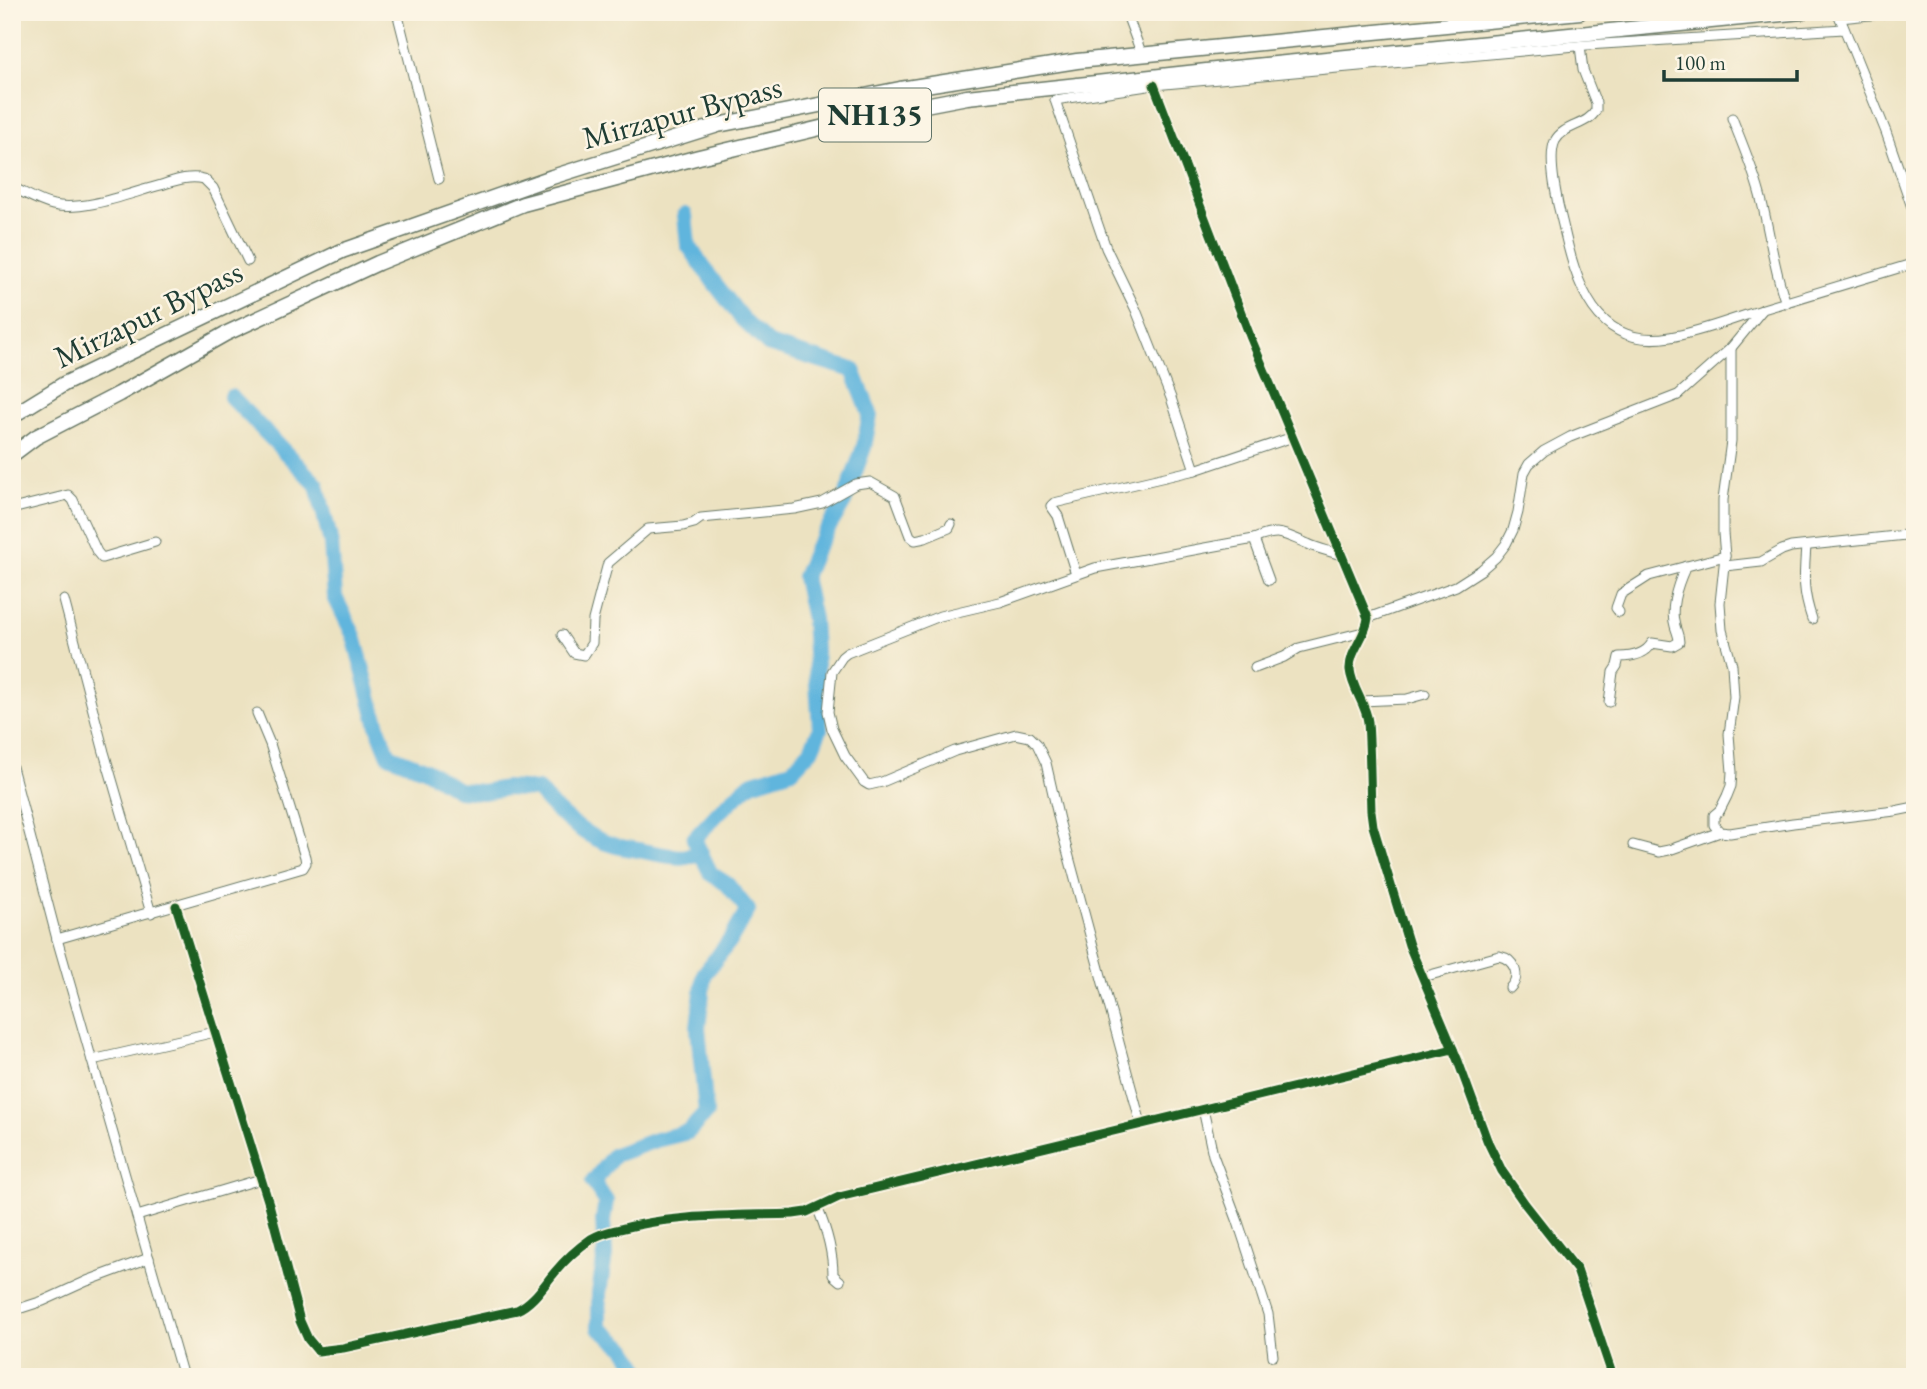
<svg xmlns="http://www.w3.org/2000/svg" width="1927" height="1389" viewBox="0 0 1927 1389" font-family="'EB Garamond',serif">
<style>
.lines{fill:none;stroke-linecap:round;stroke-linejoin:round}
.river{stroke:#61b5dd;stroke-width:16}
.minor-tunnel{stroke:#c3c1a5;stroke-width:9;stroke-dasharray:9 4.5;stroke-linecap:butt}
.minor-casing{stroke:#677765;stroke-width:11}
.trunk-casing{stroke:#677765;stroke-width:17}
.minor{stroke:#fff;stroke-width:9}
.trunk{stroke:#fff;stroke-width:14}
.cycleway-casing{stroke:#fcf5e5;stroke-width:13}
.cycleway{stroke:#1b5e20;stroke-width:9}
.labels{text-anchor:middle;stroke-width:5;stroke-linejoin:round;paint-order:stroke}
.shield{fill:#fcf5e5;stroke:#617469;stroke-width:2}
.shield-label{font-size:30px;font-weight:bold;fill:#1f3d34}
.street-label{font-size:32px;fill:#1f3d34;stroke:#fcf5e5}
</style>
<rect width="100%" height="100%" fill="#fcf5e5"/>
<filter id="ink" filterUnits="userSpaceOnUse"><feTurbulence type="fractalNoise" baseFrequency=".0143" numOctaves="2"/><feDisplacementMap in="SourceGraphic" scale="14" xChannelSelector="R" yChannelSelector="G"/><feConvolveMatrix kernelMatrix="1 2 1 2 8 2 1 2 1" color-interpolation-filters="sRGB"/></filter>
<filter id="wash" filterUnits="userSpaceOnUse"><feTurbulence type="fractalNoise" baseFrequency=".00686" numOctaves="4" result="noise"/><feDisplacementMap in="SourceGraphic" scale="28" xChannelSelector="R" yChannelSelector="G"/><feGaussianBlur stdDeviation="1.57" result="paint"/><feColorMatrix in="noise" values="0 0 0 0 0 0 0 0 0 0 0 0 0 0 0 0 0 1.4 0 .05"/><feComposite in="paint" operator="in"/></filter>
<g filter="url(#wash)">
<rect width="100%" height="100%" fill="#ece2c1"/>
<g class="lines">
<g class="river">
<path d="M 231,397 L 317,485 L 331,543 L 335,597 L 354,636 L 379,730 L 389,755 L 426,770 L 458,790 L 482,792 L 506,788 L 538,790 C 556,813 587,839 616,846 C 625,848 634,849 643,851 C 664,855 681,860 702,854"/>
<path d="M 644,1377 L 625,1348 L 599,1328 L 599,1293 L 605,1255 L 603,1220 L 606,1201 L 593,1182 L 614,1155 L 656,1140 L 688,1132 L 706,1113 L 698,1028 L 704,974 L 731,939 L 748,910 L 727,884 L 711,874 L 694,839 L 720,811 L 751,783 L 792,770 L 811,750 L 820,729 L 813,619 L 804,577 L 816,548 L 844,502 L 864,447 L 870,414 L 853,370 L 768,344 L 743,320 L 713,281 L 688,245 L 685,215"/>
</g>
</g>
</g>
<g filter="url(#ink)">
<g class="lines">
<path class="minor-tunnel" d="M 1584,1286 L 1602,1343"/>
<g class="minor-casing">
<g id="minor">
<path d="M 397,12 L 439,179"/>
<path d="M 1126,12 L 1142,55"/>
<path d="M 1838,13 L 1886,132 L 1915,216"/>
<path d="M 1840,18 L 1899,12"/>
<path d="M 1580,46 L 1583,70 L 1596,103 L 1596,110 C 1588,126 1564,124 1555,141 C 1547,158 1558,207 1563,225 C 1576,283 1595,350 1670,337 C 1701,332 1732,319 1762,310"/>
<path d="M 1154,85 L 1250,336 L 1368,618 C 1366,637 1349,651 1350,670 C 1352,689 1366,704 1368,722 C 1370,751 1370,782 1371,811 L 1373,826 L 1409,945 L 1458,1061 L 1487,1140 L 1502,1171 L 1525,1204 L 1574,1265 L 1584,1286"/>
<path d="M 1732,118 C 1742,143 1753,169 1760,195 C 1770,231 1773,268 1786,303"/>
<path d="M 12,187 C 25,193 39,202 53,205 C 84,212 130,193 161,185 C 174,181 189,175 204,179 L 213,188 L 248,261"/>
<path d="M 1731,348 L 1731,441 L 1723,500 L 1723,533 L 1725,556 L 1720,603 L 1722,630 L 1732,665 L 1734,697 L 1729,734 L 1732,772 L 1731,786 L 1727,796 L 1720,810 L 1714,815 L 1714,825 L 1720,832 L 1730,833 L 1793,823 L 1895,811 L 1915,807"/>
<path d="M 1195,470 L 1171,398 L 1136,310 L 1106,248 L 1055,100 L 1154,85 L 1587,45 L 1844,29"/>
<path d="M 12,509 L 68,495 L 73,500 L 97,552 L 102,558 L 155,542"/>
<path d="M 1254,539 L 1269,580"/>
<path d="M 1806,546 C 1804,576 1802,590 1812,619"/>
<path d="M 1725,566 L 1761,562 L 1782,550 L 1791,547 L 1915,534"/>
<path d="M 1076,574 L 1058,516 L 1051,506 L 1054,503 L 1195,470 L 1293,437"/>
<path d="M 64,600 L 104,752 L 151,913"/>
<path d="M 1619,612 L 1616,608 L 1621,594 L 1649,576 L 1725,556"/>
<path d="M 1368,618 L 1456,586 L 1481,570 L 1496,557 L 1506,544 L 1513,530 L 1518,512 L 1524,473 L 1529,464 L 1544,451 L 1570,437 L 1678,395 L 1731,348 L 1763,309 L 1915,263"/>
<path d="M 562,635 L 574,653 L 584,655 L 592,643 L 593,620 L 608,563 L 648,529 L 683,526 L 694,523 L 701,518 L 794,509 L 822,503 L 856,484 L 870,482 L 895,496 L 910,536 L 915,540 L 925,538 L 949,528 L 951,524"/>
<path d="M 1255,668 L 1284,657 L 1299,648 L 1363,632"/>
<path d="M 1361,701 L 1407,699 L 1425,694"/>
<path d="M 1609,702 L 1613,672 L 1617,666 L 1619,657 C 1631,657 1646,654 1652,643 L 1672,646 L 1679,642 C 1679,635 1677,633 1675,626 C 1669,606 1678,583 1686,566"/>
<path d="M 12,767 L 57,939 L 183,1377"/>
<path d="M 1633,845 L 1659,852 L 1669,850 L 1720,832"/>
<path d="M 176,906 L 269,1204 L 300,1321 L 308,1339 L 318,1351 L 343,1348 L 517,1310 C 534,1302 543,1286 555,1272 C 565,1260 578,1248 591,1239 C 598,1235 607,1232 616,1230 C 673,1214 735,1216 793,1214 L 807,1212 L 839,1197 L 1453,1049"/>
<path d="M 57,939 L 303,868 L 306,863 L 305,857 L 270,744 L 257,713"/>
<path d="M 1423,977 L 1499,956 C 1514,959 1522,976 1510,988"/>
<path d="M 92,1060 L 215,1032"/>
<path d="M 1203,1109 L 1213,1155 L 1238,1222 L 1268,1314 L 1273,1356"/>
<path d="M 1141,1124 L 1059,820 L 1046,763 L 1037,744 L 1030,737 L 1016,734 L 955,751 L 882,782 L 869,785 L 864,782 L 845,756 L 832,729 L 828,712 L 832,672 L 842,657 L 847,653 L 940,616 L 1000,602 L 1095,568 L 1254,539 C 1281,528 1283,534 1308,544 C 1318,549 1330,551 1341,555"/>
<path d="M 817,1207 C 826,1228 833,1252 833,1275 L 840,1281"/>
<path d="M 137,1216 L 261,1179"/>
<path d="M 12,1311 L 43,1301 L 87,1281 L 149,1258"/>
<path d="M 1602,1343 L 1613,1377"/>
</g>
</g>
<g class="trunk-casing">
<g id="trunk">
<path d="M 12,416 L 64,384 L 342,251 L 552,177 L 718,125 L 900,89 L 1077,61 L 1580,12"/>
<path d="M 12,455 L 36,437 L 119,394 L 225,334 L 378,263 L 523,204 L 699,157 L 883,113 L 967,97 L 1234,68 L 1802,12"/>
</g>
</g>
<use href="#minor" class="minor"/>
<use href="#trunk" class="trunk"/>
<g class="cycleway-casing">
<g id="cycleway">
<path d="M 1154,85 L 1250,336 L 1368,618 C 1366,637 1349,651 1350,670 C 1352,689 1366,704 1368,722 C 1370,751 1370,782 1371,811 L 1373,826 L 1409,945 L 1458,1061 L 1487,1140 L 1502,1171 L 1525,1204 L 1577,1270 L 1613,1377"/>
<path d="M 176,906 L 269,1204 L 300,1321 L 308,1339 L 318,1351 L 343,1348 L 517,1310 C 534,1302 543,1286 555,1272 C 565,1260 578,1248 591,1239 C 598,1235 607,1232 616,1230 C 673,1214 735,1216 793,1214 L 807,1212 L 839,1197 L 1453,1049"/>
</g>
</g>
<use href="#cycleway" class="cycleway"/>
</g>
</g>
<g class="labels">
<rect class="shield" x="819" y="88.5" width="112" height="53" rx="5"/>
<g class="shield-label">
<text x="875" y="125">NH135</text>
</g>
<g class="street-label">
<text transform="translate(682 112) rotate(-15)" y="11">Mirzapur Bypass</text>
<text transform="translate(148 314) rotate(-26)" y="11">Mirzapur Bypass</text>
</g>
</g>
<rect width="1927" height="1389" fill="none" stroke="#fcf5e5" stroke-width="42"/>
<path d="M1664 70v10h133v-10" fill="none" stroke="#1f3d34" stroke-width="3.5"/>
<text x="1675" y="70" font-size="21" fill="#1f3d34" stroke="#fcf5e5" stroke-width="5" paint-order="stroke">100 m</text>
</svg>
